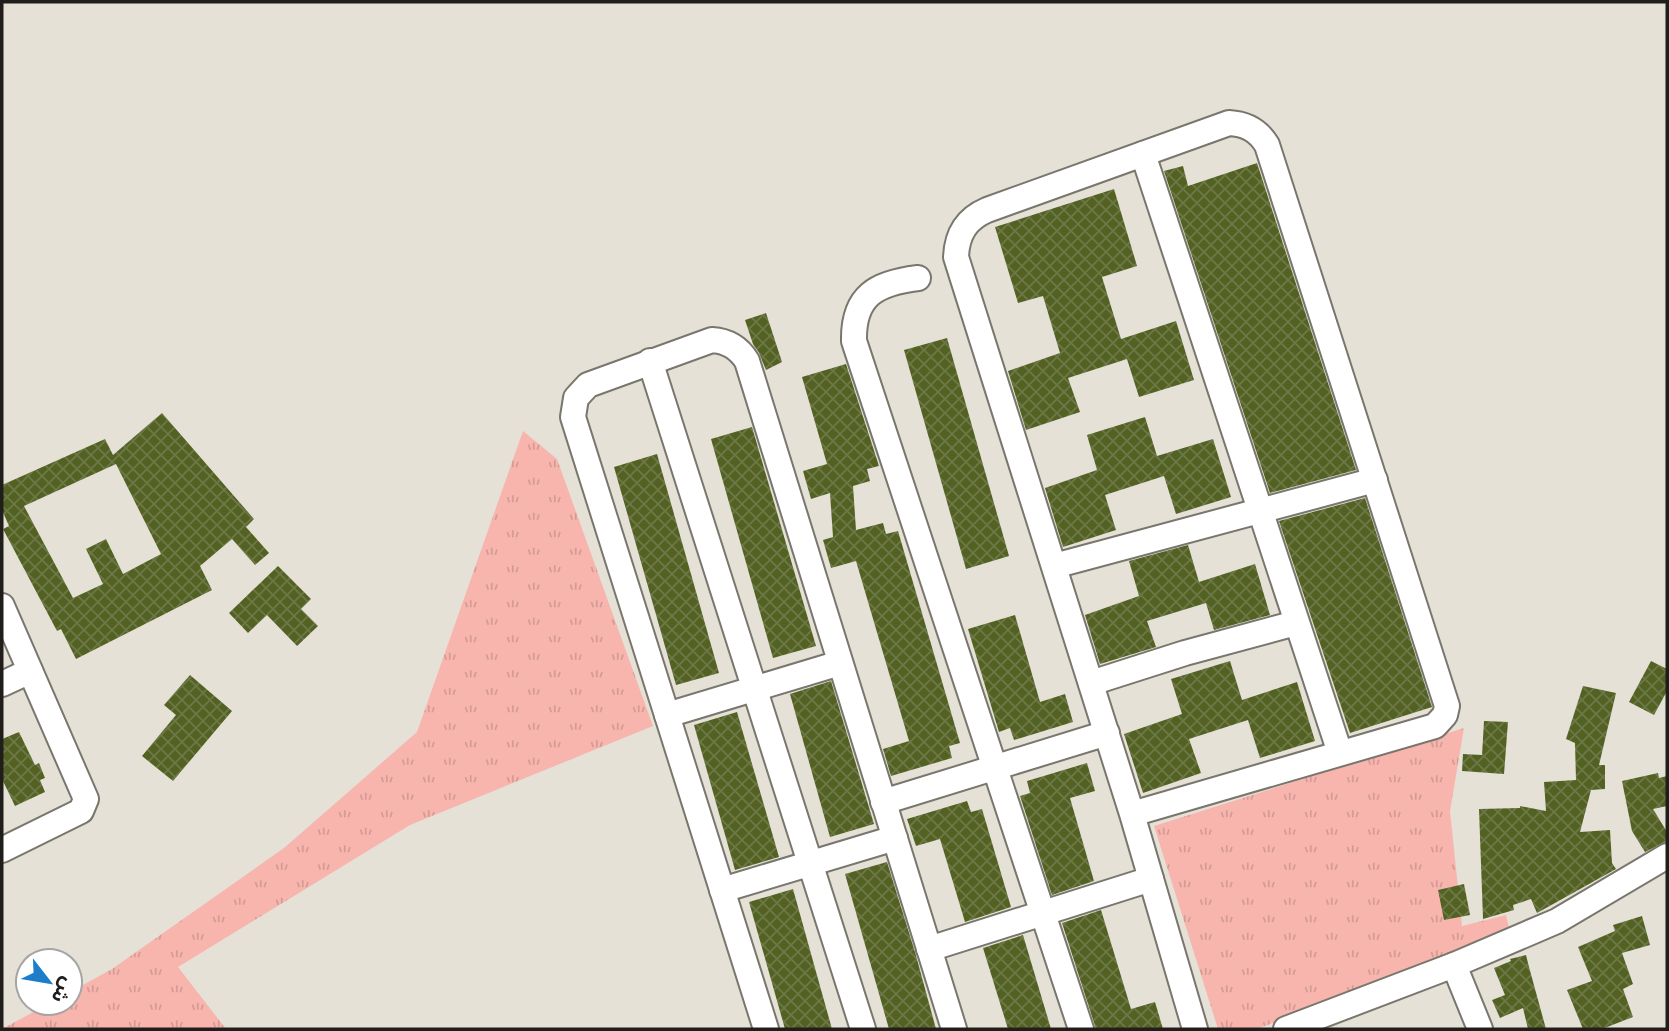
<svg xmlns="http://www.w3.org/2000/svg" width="1669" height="1031" viewBox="0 0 1669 1031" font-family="'DM Sans','Noto Sans Arabic',sans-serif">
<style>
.grass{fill:url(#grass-tufts)}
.building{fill:url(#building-cross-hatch);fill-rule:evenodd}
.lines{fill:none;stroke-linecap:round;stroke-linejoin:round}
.street-casing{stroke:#79766d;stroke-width:28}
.street{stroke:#fff;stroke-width:24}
</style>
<defs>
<pattern id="grass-tufts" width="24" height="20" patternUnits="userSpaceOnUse" patternTransform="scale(1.75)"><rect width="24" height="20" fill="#f8b5ae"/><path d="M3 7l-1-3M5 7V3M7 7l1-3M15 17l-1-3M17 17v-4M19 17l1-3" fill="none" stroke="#d49b95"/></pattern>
<pattern id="building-cross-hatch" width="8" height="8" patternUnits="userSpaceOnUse" patternTransform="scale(1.75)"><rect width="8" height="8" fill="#536222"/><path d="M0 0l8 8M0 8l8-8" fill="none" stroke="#6d7848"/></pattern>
</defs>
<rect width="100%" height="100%" fill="#e5e1d7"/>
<g class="grass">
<path d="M 523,431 L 557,459 L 653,726 L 410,825 L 178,967 L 226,1029 L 2,1029 L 50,1003 L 70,1003 L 70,992 L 112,969 L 284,848 L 417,732 Z"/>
<path d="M 1464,728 L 1450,811 L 1462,926 L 1506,915 L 1510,933 L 1453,960 L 1256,1029 L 1218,1029 L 1154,826 Z"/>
</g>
<g class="building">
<path d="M 1257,163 L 1356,470 L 1270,493 L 1164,171 L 1183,166 L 1188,186 Z"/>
<path d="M 1114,189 L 1137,266 L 1102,277 L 1121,339 L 1176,321 L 1194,380 L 1139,397 L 1127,359 L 1068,378 L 1080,412 L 1026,430 L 1008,371 L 1060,353 L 1043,296 L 1018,303 L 995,227 Z"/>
<path d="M 766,313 L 782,362 L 766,370 L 759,353 L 753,344 L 745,320 Z"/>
<path d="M 947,338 L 1009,556 L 966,569 L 904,350 Z"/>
<path d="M 846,364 L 879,466 L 867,469 L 870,481 L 853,486 L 856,530 L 883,523 L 886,534 L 898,531 L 960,743 L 949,746 L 952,758 L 891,776 L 883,749 L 909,741 L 856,561 L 831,568 L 823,540 L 833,537 L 830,493 L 811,499 L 803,471 L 827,464 L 802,377 Z"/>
<path d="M 162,413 L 254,519 L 246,527 L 269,553 L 255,565 L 232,539 L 200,566 L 212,590 L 76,659 L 61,629 L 57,631 L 3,529 L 9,526 L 2,510 L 2,485 L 105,439 L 113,455 ZM 116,464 L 161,554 L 123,574 L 106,539 L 86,549 L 103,584 L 73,598 L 24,506 Z"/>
<path d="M 1145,417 L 1157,456 L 1213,439 L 1231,497 L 1176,514 L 1164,476 L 1105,495 L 1116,530 L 1063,547 L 1045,488 L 1097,470 L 1087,435 Z"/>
<path d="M 752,427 L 816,646 L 773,658 L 711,439 Z"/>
<path d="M 657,454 L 719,673 L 676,685 L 614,467 Z"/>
<path d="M 1365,498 L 1432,707 L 1350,733 L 1279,521 Z"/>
<path d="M 1188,545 L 1199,582 L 1255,564 L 1270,615 L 1214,630 L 1206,603 L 1147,621 L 1156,647 L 1100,664 L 1085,615 L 1139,596 L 1129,561 Z"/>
<path d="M 278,566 L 311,599 L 301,609 L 318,626 L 297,646 L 267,615 L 248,633 L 229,613 Z"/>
<path d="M 1015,615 L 1040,702 L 1065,694 L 1073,722 L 1014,740 L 1010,728 L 999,732 L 968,629 Z"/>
<path d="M 1230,661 L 1242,700 L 1297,682 L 1315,741 L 1260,758 L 1248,720 L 1189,739 L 1201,773 L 1143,793 L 1124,734 L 1182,714 L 1171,679 Z"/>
<path d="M 1651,661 L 1667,669 L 1667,691 L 1654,715 L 1629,702 Z"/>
<path d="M 190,675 L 232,711 L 173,781 L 142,756 L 176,715 L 164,705 Z"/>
<path d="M 831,681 L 874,824 L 830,837 L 790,694 Z"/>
<path d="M 1583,686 L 1616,693 L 1599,765 L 1605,765 L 1605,789 L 1591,790 L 1580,832 L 1610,830 L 1612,863 L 1616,869 L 1537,913 L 1531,899 L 1513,905 L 1514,910 L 1483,919 L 1479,809 L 1520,808 L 1520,806 L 1546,811 L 1544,782 L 1576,780 L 1575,743 L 1566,739 Z"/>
<path d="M 737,712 L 779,857 L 735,870 L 694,725 Z"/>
<path d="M 1484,721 L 1508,722 L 1504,774 L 1462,771 L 1463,754 L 1482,755 Z"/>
<path d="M 19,732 L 35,765 L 39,763 L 45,778 L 40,780 L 45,792 L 15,806 L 2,779 L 2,739 Z"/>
<path d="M 1087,763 L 1095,791 L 1070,798 L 1094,881 L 1052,895 L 1020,796 L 1030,793 L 1027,781 Z"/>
<path d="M 1658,773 L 1659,778 L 1667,776 L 1667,806 L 1653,809 L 1667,832 L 1667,841 L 1645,852 L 1632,831 L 1622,781 Z"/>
<path d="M 967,801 L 971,812 L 982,809 L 1011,907 L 965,922 L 940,839 L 916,846 L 907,819 Z"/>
<path d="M 887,862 L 915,952 L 936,1029 L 889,1029 L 845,874 Z"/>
<path d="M 1464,884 L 1470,915 L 1444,920 L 1438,890 Z"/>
<path d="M 793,889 L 813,961 L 832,1029 L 785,1029 L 749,902 Z"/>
<path d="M 1101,910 L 1131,1009 L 1155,1002 L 1163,1029 L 1096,1029 L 1062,923 Z"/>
<path d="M 1642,916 L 1650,945 L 1622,953 L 1633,984 L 1623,989 L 1633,1017 L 1602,1029 L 1583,1029 L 1567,990 L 1592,981 L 1578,947 L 1615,931 L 1613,925 Z"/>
<path d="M 1023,935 L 1051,1029 L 1008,1029 L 983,948 Z"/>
<path d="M 1526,955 L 1529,967 L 1546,1029 L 1528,1029 L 1523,1008 L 1500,1018 L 1492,1000 L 1505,995 L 1494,968 L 1511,961 L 1510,959 Z"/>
</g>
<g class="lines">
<g class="street-casing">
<g id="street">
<path d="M 1143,154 L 1340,753"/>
<path d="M 918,278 C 877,283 853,295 854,341 L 1081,1029"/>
<path d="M 650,361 L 863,1029"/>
<path d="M 1054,566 L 1375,480"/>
<path d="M 2,606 L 86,799 L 81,811 L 2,850"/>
<path d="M 1091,683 L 1185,653 L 1296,623"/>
<path d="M 2,684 L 30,671"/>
<path d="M 667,715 L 840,663"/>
<path d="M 883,802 L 1107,733"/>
<path d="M 1132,814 L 1435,726 L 1445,715 L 1447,706 L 1267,145 C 1258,130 1246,124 1229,123 L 987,210 C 966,219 957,234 956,257 L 1132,814 L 1195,1029"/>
<path d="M 722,890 L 895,838"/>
<path d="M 929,949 L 1151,879"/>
<path d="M 1454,965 L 1480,1029"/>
<path d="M 766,1029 L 573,417 L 576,398 L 588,385 L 712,340 C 728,341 739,348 747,361 L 954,1029"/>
<path d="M 1286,1029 L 1454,965 L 1557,921 L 1667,856"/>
</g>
</g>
<use href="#street" class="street"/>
</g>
<rect width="1669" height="1031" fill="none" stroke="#201e1b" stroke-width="7"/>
<g transform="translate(49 982) rotate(121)"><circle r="33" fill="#ffffff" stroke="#a6a5a4" stroke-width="2"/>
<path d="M0-5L12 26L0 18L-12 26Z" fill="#1d7dc9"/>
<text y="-10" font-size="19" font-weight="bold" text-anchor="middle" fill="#201e1b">ش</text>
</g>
</svg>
